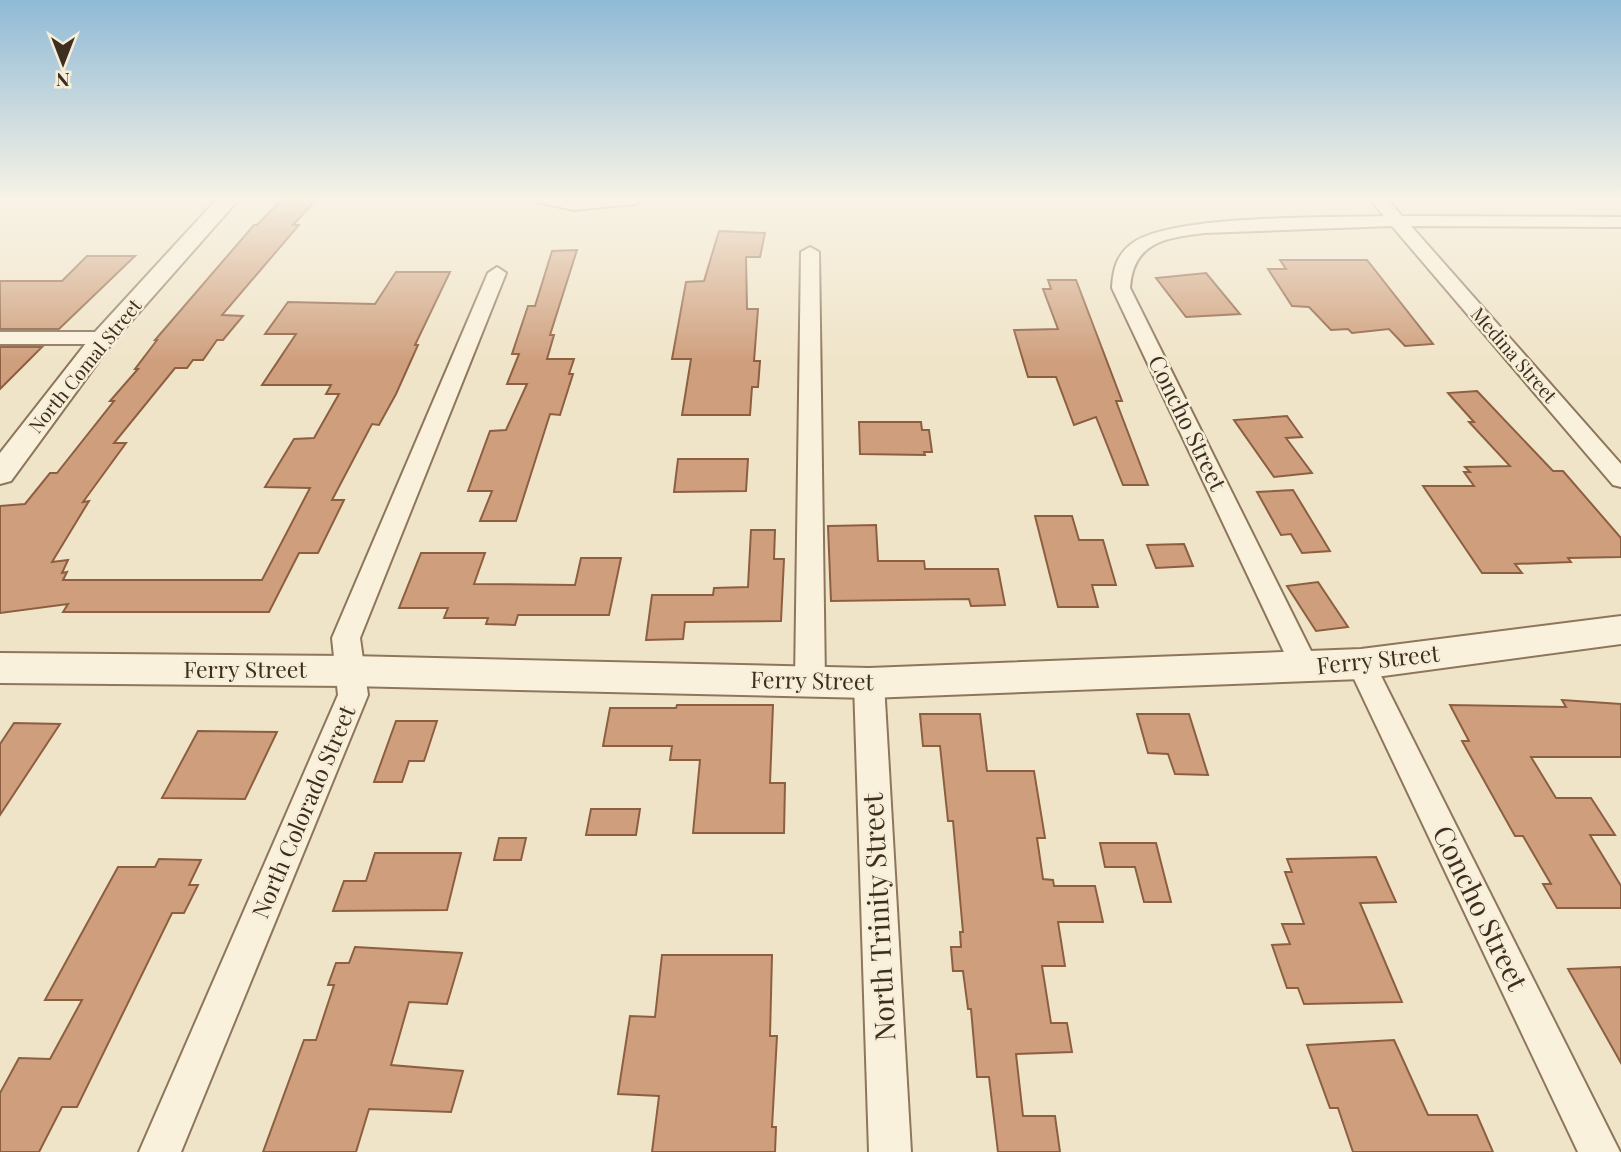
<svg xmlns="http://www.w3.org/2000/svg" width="1621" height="1152" viewBox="0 0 1621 1152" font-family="'Playfair Display',serif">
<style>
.building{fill:#cf9f7d;stroke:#8d5f41;stroke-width:2}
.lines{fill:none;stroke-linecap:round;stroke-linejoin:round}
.minor-casing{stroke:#8d765c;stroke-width:4}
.tertiary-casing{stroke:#8d765c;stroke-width:4}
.minor{fill:#faf1dc;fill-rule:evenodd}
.tertiary{fill:#faf1dc;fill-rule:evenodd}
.labels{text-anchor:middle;stroke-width:5;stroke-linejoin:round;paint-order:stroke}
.far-street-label{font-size:19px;fill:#3d2e20;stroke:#f7eed8}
.street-label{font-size:23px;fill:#3d2e20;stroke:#f7eed8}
.near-street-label{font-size:28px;fill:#3d2e20;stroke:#f7eed8}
</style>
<rect width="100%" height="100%" fill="#f0e4c8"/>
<g class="building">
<path d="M 282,199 L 316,200 L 293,225 L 299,225 L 222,315 L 243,316 L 223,340 L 217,340 L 203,360 L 193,360 L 187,368 L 175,368 L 114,443 L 126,443 L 83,502 L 89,501 L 52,562 L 68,560 L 62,573 L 67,572 L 63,580 L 262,580 L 310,488 L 265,487 L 294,439 L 314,438 L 339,394 L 326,394 L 331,385 L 262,385 L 296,334 L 265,334 L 288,302 L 375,304 L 396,272 L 450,272 L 415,345 L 418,345 L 396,394 L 379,425 L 372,424 L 332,500 L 344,500 L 318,553 L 299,553 L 269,612 L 63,612 L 68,604 L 0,613 L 0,506 L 25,504 L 50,473 L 57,473 L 114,401 L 110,401 L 138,369 L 135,369 L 157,340 L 155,340 L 254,225 L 257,225 Z"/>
<path d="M 719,231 L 765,233 L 760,257 L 746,257 L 747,309 L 758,309 L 754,361 L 760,361 L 758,387 L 752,387 L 750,415 L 682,415 L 691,359 L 672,359 L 686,282 L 704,281 Z"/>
<path d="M 577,250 L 550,335 L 554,335 L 547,359 L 574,359 L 569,374 L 573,374 L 560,415 L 550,414 L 516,521 L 480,521 L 492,491 L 468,491 L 490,431 L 506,430 L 527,384 L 507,384 L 519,354 L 512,354 L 528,306 L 535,306 L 552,251 Z"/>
<path d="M 87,256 L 135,256 L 59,329 L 0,329 L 0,281 L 62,281 Z"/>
<path d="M 1280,260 L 1367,260 L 1433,344 L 1405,346 L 1389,329 L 1352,333 L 1348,329 L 1331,330 L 1309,307 L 1292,306 L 1268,269 L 1286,269 Z"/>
<path d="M 1206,273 L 1240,314 L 1186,317 L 1156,278 Z"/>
<path d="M 1048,280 L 1076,280 L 1122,401 L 1116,401 L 1148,485 L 1123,485 L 1096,417 L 1074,425 L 1056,377 L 1028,377 L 1014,330 L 1058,329 L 1043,289 L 1051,289 Z"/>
<path d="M 0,347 L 42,347 L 0,389 Z"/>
<path d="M 1477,391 L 1553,471 L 1563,471 L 1621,538 L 1621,557 L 1568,558 L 1571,562 L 1515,564 L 1522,573 L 1482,573 L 1423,486 L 1474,486 L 1464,472 L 1470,472 L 1465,467 L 1510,466 L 1469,422 L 1474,422 L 1448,393 Z"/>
<path d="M 1287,416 L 1302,437 L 1286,438 L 1312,473 L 1274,477 L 1234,420 Z"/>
<path d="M 859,422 L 921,422 L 922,430 L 929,430 L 932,452 L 924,452 L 925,455 L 860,454 Z"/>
<path d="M 678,459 L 748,459 L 746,491 L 674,492 Z"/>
<path d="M 1293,490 L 1330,551 L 1302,553 L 1291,534 L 1281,535 L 1257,492 Z"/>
<path d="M 1035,516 L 1072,516 L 1079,540 L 1103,540 L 1116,585 L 1092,585 L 1098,607 L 1058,607 Z"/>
<path d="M 876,525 L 878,561 L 924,561 L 925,569 L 998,569 L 1005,605 L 971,606 L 969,599 L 831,601 L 828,526 Z"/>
<path d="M 751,530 L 775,530 L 774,559 L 784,559 L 781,621 L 685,622 L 683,639 L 646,640 L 652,595 L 713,595 L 714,588 L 748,587 Z"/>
<path d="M 1184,544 L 1193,566 L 1156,568 L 1147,545 Z"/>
<path d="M 421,553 L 485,553 L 474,584 L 575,585 L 581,558 L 621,558 L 609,615 L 518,615 L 515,625 L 486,624 L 488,618 L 444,618 L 448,608 L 399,608 Z"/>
<path d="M 1318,582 L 1348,627 L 1316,631 L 1287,586 Z"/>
<path d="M 1562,700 L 1621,704 L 1621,757 L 1531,757 L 1556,798 L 1591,798 L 1615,835 L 1590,835 L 1621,886 L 1621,908 L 1557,908 L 1543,884 L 1551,884 L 1523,836 L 1515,836 L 1462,741 L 1469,741 L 1450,705 L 1566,707 Z"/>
<path d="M 677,705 L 773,705 L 770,783 L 785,783 L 784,833 L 693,833 L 700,760 L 670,760 L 672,746 L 603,746 L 610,708 L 676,708 Z"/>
<path d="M 920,714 L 980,714 L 987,771 L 1034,771 L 1045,838 L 1037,838 L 1043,879 L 1053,880 L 1054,886 L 1095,886 L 1103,922 L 1058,922 L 1065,966 L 1042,966 L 1051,1023 L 1067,1023 L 1072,1052 L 1016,1054 L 1023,1116 L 1055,1116 L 1060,1152 L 998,1152 L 989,1077 L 977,1077 L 971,1009 L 968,1009 L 963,971 L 953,971 L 951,947 L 961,947 L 960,932 L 963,932 L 953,821 L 948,821 L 940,746 L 923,746 Z"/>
<path d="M 1137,714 L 1189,714 L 1208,775 L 1175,774 L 1168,754 L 1148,753 Z"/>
<path d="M 396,721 L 437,721 L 424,761 L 409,761 L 402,782 L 374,782 Z"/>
<path d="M 14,723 L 60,724 L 0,815 L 0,744 Z"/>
<path d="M 198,731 L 277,732 L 245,799 L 162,798 Z"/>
<path d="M 591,809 L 640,809 L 636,835 L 586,835 Z"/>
<path d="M 499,838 L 526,838 L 521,860 L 494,860 Z"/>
<path d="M 1100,843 L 1156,843 L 1171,902 L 1144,902 L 1135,867 L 1105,867 Z"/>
<path d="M 375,853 L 461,853 L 447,910 L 333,911 L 344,881 L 366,881 Z"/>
<path d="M 1376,857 L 1396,902 L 1360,903 L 1402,1002 L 1304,1004 L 1298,988 L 1287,988 L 1272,945 L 1290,944 L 1282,924 L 1304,924 L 1285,872 L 1292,872 L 1287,859 Z"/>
<path d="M 159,859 L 201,860 L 189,885 L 198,885 L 184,913 L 172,913 L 77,1107 L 62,1107 L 39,1152 L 0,1152 L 0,1093 L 19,1058 L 50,1059 L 82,1000 L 45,1000 L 118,867 L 155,867 Z"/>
<path d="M 355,947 L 462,953 L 447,1004 L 409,1002 L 391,1065 L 463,1071 L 451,1112 L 369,1109 L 356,1152 L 263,1152 L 304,1040 L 316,1040 L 334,985 L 328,985 L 336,963 L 349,963 Z"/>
<path d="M 662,955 L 772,955 L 770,1036 L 777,1036 L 772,1127 L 776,1127 L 775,1152 L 652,1152 L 659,1096 L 618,1094 L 630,1016 L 655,1017 Z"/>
<path d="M 1621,967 L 1621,1063 L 1568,969 Z"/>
<path d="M 1394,1040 L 1428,1115 L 1477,1115 L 1493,1152 L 1353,1152 L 1338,1108 L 1330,1108 L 1307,1045 Z"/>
</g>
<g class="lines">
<g class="minor-casing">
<g id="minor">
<path d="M 535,199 L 643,199 L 635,204 L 574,210 L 537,202 Z"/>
<path d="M 1370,199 L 1387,199 L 1402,216 L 1621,217 L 1621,227 L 1411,226 L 1621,464 L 1621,487 L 1613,485 L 1392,226 L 1204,233 C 1165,238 1133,242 1130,288 L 1319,667 L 1315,675 L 1305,679 L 1295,675 L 1291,667 L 1112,288 C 1113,271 1116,256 1130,245 C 1166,214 1331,218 1384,216 Z"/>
<path d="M 810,247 L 819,252 L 825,682 L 820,691 L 810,694 L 800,691 L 795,682 L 801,252 Z"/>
<path d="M 497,267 L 506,273 L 360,638 L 368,695 L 181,1152 L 139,1152 L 338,695 L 332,638 L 488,273 Z"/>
<path d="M 0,332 L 103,332 L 110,334 L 113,338 L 110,342 L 103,344 L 0,344 Z"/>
<path d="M 1361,652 L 1371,656 L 1620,1152 L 1578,1152 L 1347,664 L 1351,656 Z"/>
<path d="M 869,671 L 879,674 L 884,683 L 911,1152 L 869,1152 L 854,683 L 859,674 Z"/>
</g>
</g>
<g class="tertiary-casing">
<g id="tertiary">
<path d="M 217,199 L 239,199 L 112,343 L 11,481 L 0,484 L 0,453 L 94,333 Z"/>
<path d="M 1621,616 L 1621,644 L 1361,679 L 869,698 L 350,686 L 0,683 L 0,653 L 350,656 L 869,668 L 1361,649 Z"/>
</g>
</g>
<use href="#minor" class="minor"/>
<use href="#tertiary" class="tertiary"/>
</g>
<linearGradient id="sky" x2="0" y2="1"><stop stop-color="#8fbad6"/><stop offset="0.55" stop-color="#f8f3e6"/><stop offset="1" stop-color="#f8f3e6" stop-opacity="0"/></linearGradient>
<rect width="1621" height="361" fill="url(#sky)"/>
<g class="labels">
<g class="far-street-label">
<text transform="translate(1514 355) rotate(49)" y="7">Medina Street</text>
<text transform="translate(85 366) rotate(-51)" y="7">North Comal Street</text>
</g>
<g class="street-label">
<text transform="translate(1187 423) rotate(64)" y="8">Concho Street</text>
<text transform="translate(1378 660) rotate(-6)" y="8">Ferry Street</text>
<text x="245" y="678">Ferry Street</text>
<text transform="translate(812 681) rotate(1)" y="8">Ferry Street</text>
<text transform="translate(304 812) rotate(-67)" y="8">North Colorado Street</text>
</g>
<g class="near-street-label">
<text transform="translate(1480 908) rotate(64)" y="10">Concho Street</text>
<text transform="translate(879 917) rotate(-93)" y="10">North Trinity Street</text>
</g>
</g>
<g transform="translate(63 63) rotate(180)" stroke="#f7eed8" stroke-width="5" paint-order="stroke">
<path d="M0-5L12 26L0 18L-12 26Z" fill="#3d2e20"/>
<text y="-10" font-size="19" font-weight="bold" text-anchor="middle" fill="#3d2e20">N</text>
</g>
</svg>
